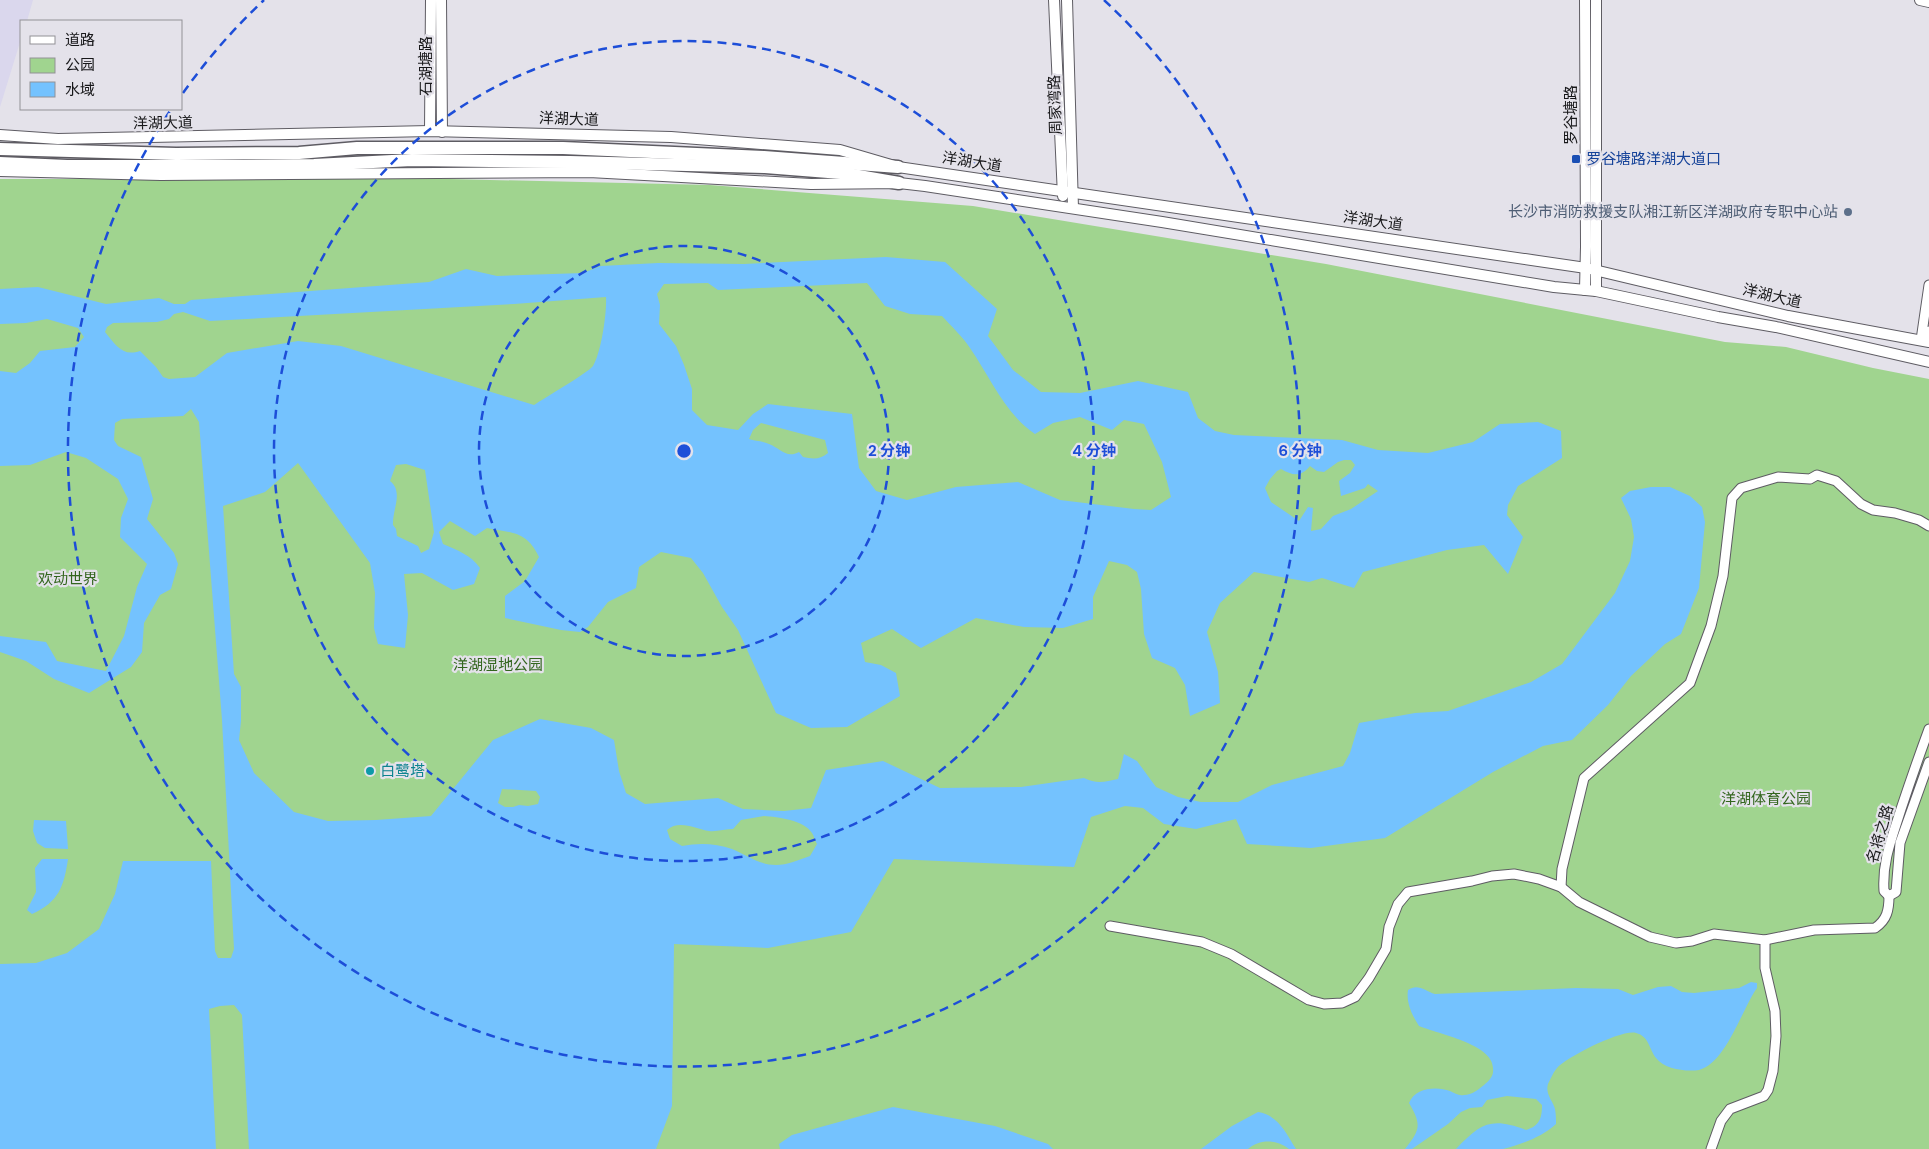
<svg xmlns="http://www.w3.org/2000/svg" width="1929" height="1149" viewBox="0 0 1929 1149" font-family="'DM Sans','Noto Sans SC',sans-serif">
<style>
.commercial{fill:#dad7ed}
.green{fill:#a0d48f}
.water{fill:#74c2fe;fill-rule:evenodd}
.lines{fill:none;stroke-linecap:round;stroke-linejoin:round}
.minor-casing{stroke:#5e5c63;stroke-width:11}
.major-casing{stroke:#5e5c63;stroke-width:12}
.highway-casing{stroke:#5e5c63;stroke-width:15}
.minor{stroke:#fff;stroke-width:9}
.major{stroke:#fff;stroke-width:10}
.highway{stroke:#fff;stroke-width:12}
.ring{fill:none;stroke:#1d4ed8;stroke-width:2.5;stroke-dasharray:9 6}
.transit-dot{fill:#1a4fb4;stroke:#e4e2ea;stroke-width:2}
.service-dot{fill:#5c6f8a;stroke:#e4e2ea;stroke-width:2}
.culture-dot{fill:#0f9aa8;stroke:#e4e2ea;stroke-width:2}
.labels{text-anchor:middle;stroke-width:4.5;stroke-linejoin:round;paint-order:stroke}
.street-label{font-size:15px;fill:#171719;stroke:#e4e2ea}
.transit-label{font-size:15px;fill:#164399;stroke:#e4e2ea;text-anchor:start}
.service-label{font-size:15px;fill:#4e5e75;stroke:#e4e2ea;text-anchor:end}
.park-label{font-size:15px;fill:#33661e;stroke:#e4e2ea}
.culture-label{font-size:15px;fill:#0d838f;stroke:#e4e2ea;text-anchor:start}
.centre{fill:#1d4ed8;stroke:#e4e2ea;stroke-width:2.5}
.ring-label{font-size:15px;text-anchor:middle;font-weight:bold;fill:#1d4ed8;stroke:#e4e2ea;stroke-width:4.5;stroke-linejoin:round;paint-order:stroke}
</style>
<rect width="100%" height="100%" fill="#e4e2ea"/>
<path class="commercial" d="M 0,0 L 33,0 L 27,21 L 21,21 L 21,39 L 0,107 Z"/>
<path class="green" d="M 0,179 L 450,179 L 710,185 L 973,206 L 1326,264 L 1725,342 L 1786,347 L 1873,368 L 1929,379 L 1929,1149 L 0,1149 Z"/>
<g class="water">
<path d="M 886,257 L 945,262 L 997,309 L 988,336 L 1013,370 L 1041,392 L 1080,393 L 1138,381 L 1188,392 L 1198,418 L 1215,431 L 1234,435 L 1342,440 L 1378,450 L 1428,453 L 1473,442 L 1500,424 L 1538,422 L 1561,431 L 1562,458 L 1518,486 L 1508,505 L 1507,515 L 1523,537 L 1508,574 L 1484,545 L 1447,550 L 1363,572 L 1354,588 L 1322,578 L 1309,582 L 1254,572 L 1220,603 L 1207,632 L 1218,672 L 1220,703 L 1190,716 L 1185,685 L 1175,668 L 1152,658 L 1144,634 L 1141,589 L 1137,572 L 1127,565 L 1109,561 L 1093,597 L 1093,619 L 1063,628 L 1024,627 L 976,618 L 921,648 L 892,629 L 861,643 L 865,662 L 881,665 L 896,673 L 900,696 L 847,727 L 811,728 L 776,713 L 738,630 L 722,607 L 703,573 L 691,558 L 661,552 L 639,567 L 636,588 L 608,602 L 588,627 L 580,632 L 561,630 L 505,618 L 505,596 L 525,581 L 539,557 C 527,531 512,533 487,528 L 475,536 L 450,521 L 439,532 L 443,544 C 457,550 471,555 480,568 L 474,584 L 453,590 L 422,573 L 404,574 L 408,615 L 405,648 L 378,644 L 374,628 L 375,593 L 370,563 L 298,463 L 265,492 L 223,506 L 234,674 L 241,687 L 241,721 L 239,740 L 254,773 L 294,812 L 328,821 L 376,820 L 431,816 L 493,740 L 540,719 L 591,728 L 614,740 L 619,771 L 626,793 L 645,804 L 718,798 L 743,809 L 784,811 L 811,808 L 826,770 L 883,761 L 940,788 L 1021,787 L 1084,778 C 1096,784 1105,782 1118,779 L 1124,754 L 1137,761 L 1156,787 L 1178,797 L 1201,802 L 1238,802 L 1272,785 L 1343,766 L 1350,753 L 1359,723 L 1415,713 L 1448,711 L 1531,682 L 1562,664 L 1615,593 L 1630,561 L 1634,537 L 1631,519 L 1621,498 L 1630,491 L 1651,487 L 1670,487 L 1690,496 L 1702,507 L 1705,522 L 1699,588 L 1681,634 L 1665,644 L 1631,676 L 1608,705 L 1572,740 L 1543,746 L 1493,772 L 1385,838 L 1311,848 L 1247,844 L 1236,819 L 1196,829 L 1164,824 L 1143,808 L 1125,806 L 1091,817 L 1074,867 L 894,859 L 851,932 L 768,948 L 674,944 L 672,1106 L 656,1149 L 249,1149 L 242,1015 L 234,1005 L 220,1006 L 209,1009 L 216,1149 L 0,1149 L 0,964 L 36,963 L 67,953 L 99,929 L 115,894 L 123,861 L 211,861 L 215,951 L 218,958 L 231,958 L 234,949 L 222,720 L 199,422 L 191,409 L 183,416 L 122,419 L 115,423 L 114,440 L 118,446 L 141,457 L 153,499 L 147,519 L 174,553 L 178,564 L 171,589 L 160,595 L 144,623 L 142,652 L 131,667 L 89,693 L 54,679 L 26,661 L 0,652 L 0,636 L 46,642 L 57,661 L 106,671 L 124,636 L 137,587 L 147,564 L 120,537 L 121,518 L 128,499 L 118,479 L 86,458 L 66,452 L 30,465 L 0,466 L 0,371 L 16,373 L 30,363 L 40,351 L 75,347 L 84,337 L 78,328 L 47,319 L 26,323 L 0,324 L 0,289 L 38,287 L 106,304 L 159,298 L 174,304 L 185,304 L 191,300 L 429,282 L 466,269 L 497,276 L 583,273 L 601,266 L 658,263 L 744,264 ZM 708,283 L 718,290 L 867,283 L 885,306 L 910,314 L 942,316 C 951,326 963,337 970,348 C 990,377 1006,415 1035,434 L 1053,423 L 1080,417 L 1112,430 L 1124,420 L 1144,424 L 1162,462 L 1171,497 L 1151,510 L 1134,509 L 1060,500 L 1018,482 L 956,487 L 907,500 L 876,491 L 859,468 L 852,414 L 768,404 L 753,414 L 738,430 L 707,425 L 692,410 L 692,389 L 684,365 L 676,346 L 659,324 L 660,305 L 657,294 L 664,284 ZM 606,297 C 607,313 601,353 593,366 C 589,372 543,399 534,405 L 341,346 L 298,341 L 227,353 L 195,377 L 169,379 L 163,377 L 156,367 L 140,351 C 122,357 116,345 105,332 L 107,327 L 113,323 L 157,322 L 169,319 L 174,314 L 183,312 L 210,321 L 514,304 ZM 761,423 L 825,440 L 828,453 C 820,460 812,459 803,457 L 799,452 C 786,459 780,448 769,444 C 763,441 755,441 749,439 L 753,430 ZM 1344,460 L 1351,460 L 1355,465 L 1350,473 L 1339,481 L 1341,496 L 1365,488 L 1368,484 L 1378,491 L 1351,509 L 1333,516 L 1321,529 L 1311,531 L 1313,508 L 1308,507 L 1299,521 L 1271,502 L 1265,488 L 1270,479 L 1277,471 L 1281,469 C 1293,476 1301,477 1310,466 L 1317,471 L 1324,472 L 1338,462 ZM 406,464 L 425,470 L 434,532 L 429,549 L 421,553 L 418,546 L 397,536 L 396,529 L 393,525 C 392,510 404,492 390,481 L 396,465 ZM 502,789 L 536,791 L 540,797 L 538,804 L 528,806 L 519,805 L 513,807 L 505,807 L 498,803 ZM 764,816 C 778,817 804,820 812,833 C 814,836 815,841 817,844 L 810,856 C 799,860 787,865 776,865 C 759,865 747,855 732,849 C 715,843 698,843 682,846 L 670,839 L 667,830 C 679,819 696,829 709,831 C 716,832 726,829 733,829 L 741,820 Z"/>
<path d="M 34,820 L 66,821 L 68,849 L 45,848 L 37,843 L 33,831 Z"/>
<path d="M 42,859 L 68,859 C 64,886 59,902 32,914 L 27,910 L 36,892 L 35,868 Z"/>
<path d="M 1751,982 L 1757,983 L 1757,988 C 1742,1009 1726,1063 1699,1070 C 1686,1072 1664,1069 1656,1058 C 1649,1049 1649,1036 1636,1033 C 1622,1029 1567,1057 1557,1068 C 1554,1071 1550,1080 1548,1084 C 1545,1094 1553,1101 1555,1109 C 1556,1114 1556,1120 1556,1124 C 1542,1137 1522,1144 1503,1149 C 1489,1149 1471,1149 1456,1149 C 1481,1123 1491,1117 1526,1130 C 1539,1126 1542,1119 1542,1105 L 1536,1099 L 1507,1096 L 1487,1100 L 1482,1107 L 1470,1108 L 1461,1112 L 1448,1124 L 1412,1149 L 1405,1149 C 1420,1130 1422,1125 1409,1103 C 1415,1088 1436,1086 1450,1091 C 1455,1093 1458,1096 1464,1095 C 1472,1095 1479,1089 1484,1085 C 1490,1080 1494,1076 1493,1068 C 1493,1044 1438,1034 1419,1026 C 1412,1015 1406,1003 1408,990 C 1418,983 1425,991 1435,994 L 1576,988 L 1618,989 L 1633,995 L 1658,987 L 1671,986 L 1682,992 L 1694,993 L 1739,988 Z"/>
<path d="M 893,1107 L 995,1126 L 1048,1144 L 1053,1149 L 780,1149 L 779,1144 L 792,1135 Z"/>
<path d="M 1258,1112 C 1278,1115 1286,1133 1296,1149 L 1289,1149 C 1277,1139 1259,1139 1248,1149 L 1201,1149 L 1232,1126 Z"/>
</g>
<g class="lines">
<g class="minor-casing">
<g id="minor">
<path d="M 1921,340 L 1929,285"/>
<path d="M 1928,341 L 1929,331"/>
<path d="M 1929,729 C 1919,756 1910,782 1901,809 C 1892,838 1882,861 1884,891 L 1889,896 L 1896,892 L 1900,843 L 1929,762"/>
<path d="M 1561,887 L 1562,869 L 1584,778 L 1690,683 L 1711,626 L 1723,576 L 1732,498 L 1741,488 L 1778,477 L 1810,479 L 1817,475 L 1836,481 L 1861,504 L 1873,510 L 1895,513 L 1919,520 L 1929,526"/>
<path d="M 1110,926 L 1202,942 L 1231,954 L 1309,1000 L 1324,1004 L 1342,1003 L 1355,997 L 1369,978 L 1386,949 L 1389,927 L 1398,904 L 1408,892 L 1472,881 L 1492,876 L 1514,874 L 1539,879 L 1561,887 L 1579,902 L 1650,937 L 1676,943 L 1692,941 L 1714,934 L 1765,940 L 1814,930 L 1875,928 C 1887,920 1889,910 1889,896"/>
<path d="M 1711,1149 L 1721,1121 L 1730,1109 L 1764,1096 L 1768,1090 L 1773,1071 L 1776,1036 L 1775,1011 L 1765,968 L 1765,940"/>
</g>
</g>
<g class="major-casing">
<g id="major">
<path d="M 441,0 L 442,132"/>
<path d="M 1054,0 L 1063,196"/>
<path d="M 1067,0 L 1073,208"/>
<path d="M 1596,0 L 1596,291"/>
<path d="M 1920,0 L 1929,2"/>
<path d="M 430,131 L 431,0"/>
<path d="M 0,135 L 58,139 L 430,131 L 671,137 L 840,150 L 898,167 L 1586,268 L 1788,316 L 1929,342"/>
<path d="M 0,171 L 161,175 L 589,172 L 811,184 L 899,183 L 925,186 L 1162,222 L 1554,287 L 1596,291 L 1718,317 L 1776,327 L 1929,362"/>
<path d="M 1585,290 L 1586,247 L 1585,0"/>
</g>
</g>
<g class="highway-casing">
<g id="highway">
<path d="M 0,149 L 176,154 L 299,153 L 357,148 L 563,148 L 764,157 L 898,167"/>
<path d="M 0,163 L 67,166 L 243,166 L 314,165 L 412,160 L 570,162 L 765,167 L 841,173 L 899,183"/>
</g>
</g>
<use href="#minor" class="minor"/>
<use href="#major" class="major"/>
<use href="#highway" class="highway"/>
</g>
<g class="ring">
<circle cx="684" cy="451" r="205"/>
<circle cx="684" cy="451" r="410"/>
<path d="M183 93A616 616 0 0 1 264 0M1104 0A616 616 0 1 1 170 111"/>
</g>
<rect class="transit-dot" x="1571" y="154" width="10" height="10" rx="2.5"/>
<circle class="service-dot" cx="1848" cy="212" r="5"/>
<circle class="culture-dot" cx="370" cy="771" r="5"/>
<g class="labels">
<g class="street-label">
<text transform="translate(426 66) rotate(-90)" y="5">石湖塘路</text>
<text transform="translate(1055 105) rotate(-92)" y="5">周家湾路</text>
<text transform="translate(1571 115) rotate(-90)" y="5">罗谷塘路</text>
<text transform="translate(569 119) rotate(2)" y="5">洋湖大道</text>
<text transform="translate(163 123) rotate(-1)" y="5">洋湖大道</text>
<text transform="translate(972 162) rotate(9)" y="5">洋湖大道</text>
<text transform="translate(1373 221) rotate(8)" y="5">洋湖大道</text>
<text transform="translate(1772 296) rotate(13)" y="5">洋湖大道</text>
<text transform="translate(1880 834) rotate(-74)" y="5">名将之路</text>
</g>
<g class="transit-label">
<text x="1586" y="164">罗谷塘路洋湖大道口</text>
</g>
<g class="service-label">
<text x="1838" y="217">长沙市消防救援支队湘江新区洋湖政府专职中心站</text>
</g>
<g class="park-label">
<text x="68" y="584">欢动世界</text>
<text x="498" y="670">洋湖湿地公园</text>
<text x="1766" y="804">洋湖体育公园</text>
</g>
<g class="culture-label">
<text x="380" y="776">白鹭塔</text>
</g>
</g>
<circle cx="684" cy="451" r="8" class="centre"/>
<g class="ring-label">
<text x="889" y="456">2 分钟</text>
<text x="1094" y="456">4 分钟</text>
<text x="1300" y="456">6 分钟</text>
</g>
<rect x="20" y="20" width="162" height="90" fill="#e4e2ea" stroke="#929196"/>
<rect x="30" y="36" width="25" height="8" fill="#ffffff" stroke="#929196"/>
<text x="65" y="45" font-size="15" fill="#171719">道路</text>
<rect x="30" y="58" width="25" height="15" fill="#a0d48f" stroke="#929196"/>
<text x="65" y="70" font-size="15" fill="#171719">公园</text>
<rect x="30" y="82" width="25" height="15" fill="#74c2fe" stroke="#929196"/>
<text x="65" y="95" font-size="15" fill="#171719">水域</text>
</svg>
